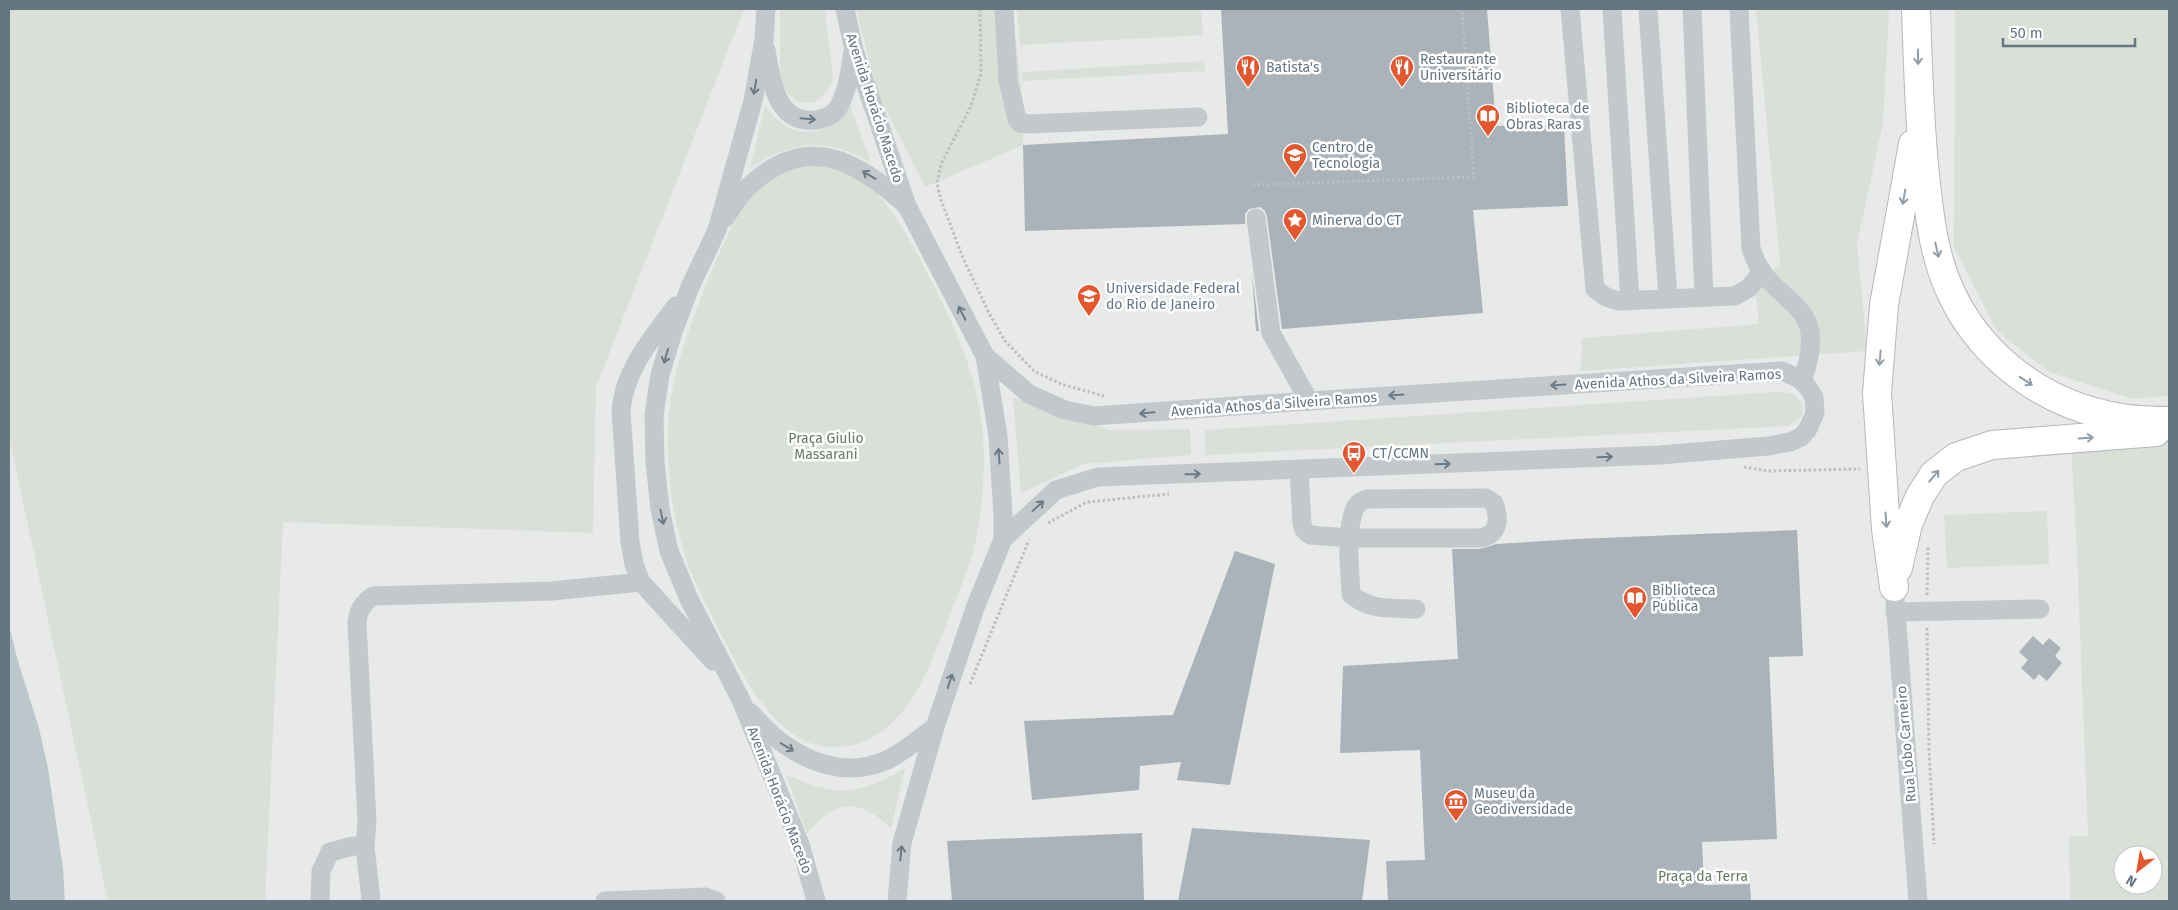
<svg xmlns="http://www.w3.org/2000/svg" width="2178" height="910" viewBox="0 0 2178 910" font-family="'Fira Sans',sans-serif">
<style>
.built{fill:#e8e9e9;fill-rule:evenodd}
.green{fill:#dadfd7;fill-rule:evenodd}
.water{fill:#bbc7cb}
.building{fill:#aab3b9}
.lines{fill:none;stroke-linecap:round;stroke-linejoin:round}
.highway-casing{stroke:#b4b9bd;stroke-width:30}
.path{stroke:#bbbfc2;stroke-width:3;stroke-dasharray:2.5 2.5;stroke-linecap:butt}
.minor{stroke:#c3c8cc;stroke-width:19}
.highway{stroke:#fff;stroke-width:28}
.oneway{stroke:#939fa8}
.oneway2{stroke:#6a7a87}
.labels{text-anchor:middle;stroke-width:5;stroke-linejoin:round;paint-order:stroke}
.poi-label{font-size:14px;fill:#657683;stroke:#fff;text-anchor:start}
.street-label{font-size:14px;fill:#657683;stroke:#fff}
.park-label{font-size:14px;fill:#687a64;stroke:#fff}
</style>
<rect width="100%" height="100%" fill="#fafaf8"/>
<path class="built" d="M 9,9 L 2169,9 L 2169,901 L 65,901 L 63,868 L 48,768 L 39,728 L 18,661 L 9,625 ZM 2123,855 L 2153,855 L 2153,885 L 2123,885 Z"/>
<g class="green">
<path d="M 9,9 L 744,9 L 596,387 L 593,533 L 283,522 L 265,901 L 108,901 L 9,436 Z"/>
<path d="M 780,9 L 825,9 L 833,77 C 825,111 791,111 780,80 Z"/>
<path d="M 856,9 L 1012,9 L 1023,103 L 1023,145 L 925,187 L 878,94 Z"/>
<path d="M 1017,9 L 1201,9 L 1203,35 L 1020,45 Z"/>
<path d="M 1756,9 L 1889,9 L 1883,123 L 1857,243 L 1867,351 L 1581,371 L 1582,338 L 1759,324 L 1756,290 L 1780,263 Z"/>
<path d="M 1955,9 L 2169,9 L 2169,396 L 2133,399 L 2049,372 L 1997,331 L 1954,247 Z"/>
<path d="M 1204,61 L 1205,71 L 1022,81 L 1022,72 Z"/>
<path d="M 849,103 L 871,163 C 831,137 789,141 750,168 L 765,105 C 780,128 805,141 832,124 C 839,120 844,109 849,103 Z"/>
<path d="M 809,164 C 818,165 828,165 837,168 C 880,181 904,229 924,267 C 950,317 976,368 982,426 C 986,463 983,503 976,539 C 970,567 958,593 948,620 C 928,671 904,742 839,747 C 778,752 742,674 719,630 C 707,605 692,579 684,552 C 672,514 667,472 668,432 C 669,377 690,326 710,275 C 726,237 743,193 782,172 C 790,168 800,166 809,164 Z"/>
<path d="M 1777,392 L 1794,394 L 1803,404 L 1802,416 L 1789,426 L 1205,455 L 1205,430 Z"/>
<path d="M 1013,397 L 1109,430 L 1190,429 L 1191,455 L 1083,464 L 1021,493 Z"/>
<path d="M 2169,437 L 2169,901 L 2070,901 L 2069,836 L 2088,836 L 2077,554 L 2071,443 ZM 2123,855 L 2153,855 L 2153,885 L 2123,885 Z"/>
<path d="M 2047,511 L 2049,564 L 1947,568 L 1944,515 Z"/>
<path d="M 905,768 L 891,828 C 858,797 835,799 807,834 L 786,774 C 834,798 861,795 905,768 Z"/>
</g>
<path class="water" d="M 9,625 L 18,661 L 39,728 L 48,768 L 63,868 L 65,901 L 9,901 Z"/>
<g class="building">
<path d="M 1221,9 L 1487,9 L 1496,126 L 1564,124 L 1568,206 L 1473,210 L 1483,313 L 1282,329 L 1267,217 L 1265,211 L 1260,207 L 1249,209 L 1245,214 L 1245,224 L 1025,231 L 1023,145 L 1228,134 Z"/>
<path d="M 1252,273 L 1259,331 L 1256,331 Z"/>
<path d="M 1797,530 L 1803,656 L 1769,657 L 1777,839 L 1702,842 L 1704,885 L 1750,884 L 1751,901 L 1388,901 L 1386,861 L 1425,860 L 1420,750 L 1340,753 L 1343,666 L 1458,659 L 1452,549 L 1480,549 L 1496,544 L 1576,539 Z"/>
<path d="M 1235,551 L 1275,564 L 1230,785 L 1177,780 L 1181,762 L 1140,766 L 1139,790 L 1032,800 L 1024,721 L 1173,715 Z"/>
<path d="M 2033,636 L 2043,645 L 2049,638 L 2061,648 L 2055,656 L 2062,663 L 2047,681 L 2039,674 L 2034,680 L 2021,668 L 2028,660 L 2019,652 Z"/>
<path d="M 1192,828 L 1370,840 L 1362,901 L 1178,901 Z"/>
<path d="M 1142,833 L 1144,901 L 952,901 L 947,841 Z"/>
</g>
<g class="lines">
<g class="highway-casing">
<g id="highway">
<path d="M 1916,9 C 1918,64 1919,119 1925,175 C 1929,212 1933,251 1948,286 C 1975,350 2034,398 2102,414 C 2124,420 2147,421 2169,421"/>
<path d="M 1898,568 L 1908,524 L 1920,496 L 1934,474 L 1956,457 L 1992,445 L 2156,432"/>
<path d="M 1894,587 L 1886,529 L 1877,393 L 1884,305 L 1913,144"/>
</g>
</g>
<g class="path">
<path d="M 980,9 L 981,73 L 971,106 L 941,164 L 937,183 L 941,200 L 963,258 L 989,313 L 1005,341 L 1034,371 L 1061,384 L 1104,396"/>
<path d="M 1252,185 L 1474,177 L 1462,9"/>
<path d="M 1744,467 L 1768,471 L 1860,469"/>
<path d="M 1048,523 L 1087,502 L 1169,494"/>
<path d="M 1927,595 L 1928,546"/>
<path d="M 1927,628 L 1929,750 L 1934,844"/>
<path d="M 970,684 L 1029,540"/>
</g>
<g class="minor">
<path d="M 766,9 L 764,39 L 753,101 L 717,230 L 690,287 L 673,332 L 660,375 L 654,415 L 655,462 L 660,509 L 669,551 L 689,599 L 741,700 L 800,844 L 816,901"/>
<path d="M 845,9 L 854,50 L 907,206 L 985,356 L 998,436 L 1003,515 L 1003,539 L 975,608 L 935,727 L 902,843 L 897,901"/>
<path d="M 1004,9 L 1008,80 L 1017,119 L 1020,123 L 1028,124 L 1198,117"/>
<path d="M 1570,9 L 1595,289 L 1606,297 L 1618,301 L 1735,296 L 1749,288 L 1762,271"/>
<path d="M 1612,9 L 1630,301"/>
<path d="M 1648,9 L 1668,299"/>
<path d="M 1692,9 L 1704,297"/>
<path d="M 1739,9 L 1751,248 C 1768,309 1834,294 1802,381"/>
<path d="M 766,50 C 771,78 775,124 815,120 C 824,119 833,115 838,108 C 848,91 850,70 853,52"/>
<path d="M 725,218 C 732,208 739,196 748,187 C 806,132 855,159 906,205"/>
<path d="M 1256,218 L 1271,333 L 1309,401"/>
<path d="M 676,306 C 652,338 624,370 621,411 L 630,542 L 634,564 L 641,582 L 713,661"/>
<path d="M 985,356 L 1029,394 L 1065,410 L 1094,416 L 1309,401 L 1782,371 L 1798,378 L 1807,386 L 1814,397 L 1815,413 L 1808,429 L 1801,437 L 1790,442 L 1768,446 L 1660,455 L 1098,477 L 1056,490 L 1003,539"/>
<path d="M 1299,470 L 1302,524 L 1304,530 L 1310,535 L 1349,538 L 1480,538 C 1499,535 1500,519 1494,503 L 1486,498 L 1367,499 C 1361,501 1357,503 1355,508 C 1345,532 1350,569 1351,594 C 1369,611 1392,608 1416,609"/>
<path d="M 1894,587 L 1918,901"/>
<path d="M 1895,612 L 2040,609"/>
<path d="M 751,713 C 783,752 836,783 887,760 C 904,752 920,738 935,727"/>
<path d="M 365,846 L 371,901"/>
<path d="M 320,901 L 321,871 L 330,852 L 353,846 L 365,846 L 367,821 L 357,623 C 358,610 363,603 373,596 L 552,591 L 641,582"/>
<path d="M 605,901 L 706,897 L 716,901"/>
</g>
<use href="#highway" class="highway"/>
</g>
<defs><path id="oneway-shaft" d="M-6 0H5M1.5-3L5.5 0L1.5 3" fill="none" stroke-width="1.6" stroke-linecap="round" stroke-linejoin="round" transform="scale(1.25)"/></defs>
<g class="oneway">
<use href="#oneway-shaft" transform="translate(1918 57) rotate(89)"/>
<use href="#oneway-shaft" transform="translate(1904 197) rotate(100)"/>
<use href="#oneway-shaft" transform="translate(1937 250) rotate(77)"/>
<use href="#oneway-shaft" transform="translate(1880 358) rotate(95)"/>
<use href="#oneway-shaft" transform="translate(2026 381) rotate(33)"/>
<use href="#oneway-shaft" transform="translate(2086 438) rotate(-4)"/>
<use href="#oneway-shaft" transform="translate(1934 476) rotate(-50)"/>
<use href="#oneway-shaft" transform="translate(1886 520) rotate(86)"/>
</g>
<g class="oneway2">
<use href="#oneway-shaft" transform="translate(755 87) rotate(100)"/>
<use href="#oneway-shaft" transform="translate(808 119) rotate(5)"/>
<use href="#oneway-shaft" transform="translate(869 175) rotate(-149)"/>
<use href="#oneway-shaft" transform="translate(962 313) rotate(-117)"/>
<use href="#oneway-shaft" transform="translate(666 356) rotate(106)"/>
<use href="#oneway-shaft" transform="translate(1558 385) rotate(176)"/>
<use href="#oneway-shaft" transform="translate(1396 395) rotate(176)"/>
<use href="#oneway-shaft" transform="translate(1147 413) rotate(175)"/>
<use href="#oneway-shaft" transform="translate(999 456) rotate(-94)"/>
<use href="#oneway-shaft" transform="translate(1605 457) rotate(-2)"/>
<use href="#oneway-shaft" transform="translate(1443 464) rotate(-2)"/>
<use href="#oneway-shaft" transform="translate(1193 474) rotate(-1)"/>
<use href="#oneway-shaft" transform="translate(1038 506) rotate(-43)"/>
<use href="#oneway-shaft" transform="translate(662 517) rotate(78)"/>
<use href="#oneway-shaft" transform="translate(950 681) rotate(-72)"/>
<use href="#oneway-shaft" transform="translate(787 747) rotate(31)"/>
<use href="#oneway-shaft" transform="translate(901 853) rotate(-84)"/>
</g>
<defs>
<g id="restaurant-pin" transform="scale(1.25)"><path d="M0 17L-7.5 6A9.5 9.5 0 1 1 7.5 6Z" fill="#e4572e" stroke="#fff"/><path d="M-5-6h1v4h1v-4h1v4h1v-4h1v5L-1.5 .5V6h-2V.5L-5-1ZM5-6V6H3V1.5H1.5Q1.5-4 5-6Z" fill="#fff"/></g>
<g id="library-pin" transform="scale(1.25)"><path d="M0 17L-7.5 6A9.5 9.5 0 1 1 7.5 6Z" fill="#e4572e" stroke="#fff"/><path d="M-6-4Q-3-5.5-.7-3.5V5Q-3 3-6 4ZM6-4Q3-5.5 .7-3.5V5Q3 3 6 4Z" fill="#fff"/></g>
<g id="university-pin" transform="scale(1.25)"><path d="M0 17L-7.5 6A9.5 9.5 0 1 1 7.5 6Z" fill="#e4572e" stroke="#fff"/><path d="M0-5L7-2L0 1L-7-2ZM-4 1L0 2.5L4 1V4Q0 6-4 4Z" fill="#fff"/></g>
<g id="sight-pin" transform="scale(1.25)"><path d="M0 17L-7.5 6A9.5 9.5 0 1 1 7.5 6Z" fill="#e4572e" stroke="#fff"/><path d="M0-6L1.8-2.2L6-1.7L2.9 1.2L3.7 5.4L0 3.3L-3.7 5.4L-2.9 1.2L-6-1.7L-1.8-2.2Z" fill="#fff"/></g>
<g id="bus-pin" transform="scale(1.25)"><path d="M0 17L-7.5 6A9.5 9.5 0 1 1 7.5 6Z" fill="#e4572e" stroke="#fff"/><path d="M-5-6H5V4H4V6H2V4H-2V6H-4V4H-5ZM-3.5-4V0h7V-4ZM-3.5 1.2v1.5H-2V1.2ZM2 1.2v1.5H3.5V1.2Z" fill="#fff"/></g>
<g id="museum-pin" transform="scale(1.25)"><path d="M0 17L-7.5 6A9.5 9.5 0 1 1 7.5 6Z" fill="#e4572e" stroke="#fff"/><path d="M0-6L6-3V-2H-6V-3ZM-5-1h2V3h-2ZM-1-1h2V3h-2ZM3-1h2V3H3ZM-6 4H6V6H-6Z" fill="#fff"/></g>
</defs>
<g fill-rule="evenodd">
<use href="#restaurant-pin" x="1248" y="67"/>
<use href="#restaurant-pin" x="1402" y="67"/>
<use href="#library-pin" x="1488" y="116"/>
<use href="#university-pin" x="1295" y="155"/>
<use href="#sight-pin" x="1295" y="220"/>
<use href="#university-pin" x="1089" y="296"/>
<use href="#bus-pin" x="1354" y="453"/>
<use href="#library-pin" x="1635" y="598"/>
<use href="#museum-pin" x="1456" y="801"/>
</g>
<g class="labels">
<g class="poi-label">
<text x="1420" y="64">Restaurante<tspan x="1420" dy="16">Universitário</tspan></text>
<text x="1266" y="72">Batista's</text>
<text x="1506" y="113">Biblioteca de<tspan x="1506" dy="16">Obras Raras</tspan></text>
<text x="1312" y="152">Centro de<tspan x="1312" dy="16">Tecnologia</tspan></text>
<text x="1312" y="225">Minerva do CT</text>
<text x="1106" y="293">Universidade Federal<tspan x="1106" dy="16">do Rio de Janeiro</tspan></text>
<text x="1372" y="458">CT/CCMN</text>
<text x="1652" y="595">Biblioteca<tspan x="1652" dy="16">Pública</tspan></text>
<text x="1474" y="798">Museu da<tspan x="1474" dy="16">Geodiversidade</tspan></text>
</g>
<g class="street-label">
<text transform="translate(875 108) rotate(72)" y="5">Avenida Horácio Macedo</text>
<text transform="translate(1678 379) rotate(-3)" y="5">Avenida Athos da Silveira Ramos</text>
<text transform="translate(1274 404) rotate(-4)" y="5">Avenida Athos da Silveira Ramos</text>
<text transform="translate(1906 744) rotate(-95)" y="5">Rua Lobo Carneiro</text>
<text transform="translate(780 800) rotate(69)" y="5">Avenida Horácio Macedo</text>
</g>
<g class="park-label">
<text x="826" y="443">Praça Giulio<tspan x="826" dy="16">Massarani</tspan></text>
<text x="1703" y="881">Praça da Terra</text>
</g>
</g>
<rect width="2178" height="910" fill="none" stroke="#657683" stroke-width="20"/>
<g transform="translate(2138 870) rotate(211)"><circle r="24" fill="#ffffff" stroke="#c1c8cd"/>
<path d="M0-4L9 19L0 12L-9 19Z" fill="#e4572e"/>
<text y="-8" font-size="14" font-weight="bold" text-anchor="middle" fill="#657683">N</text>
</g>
<path d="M2003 38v8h132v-8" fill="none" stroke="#657683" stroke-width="2.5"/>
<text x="2010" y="38" font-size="15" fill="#657683" stroke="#ffffff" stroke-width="4" paint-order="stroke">50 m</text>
</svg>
